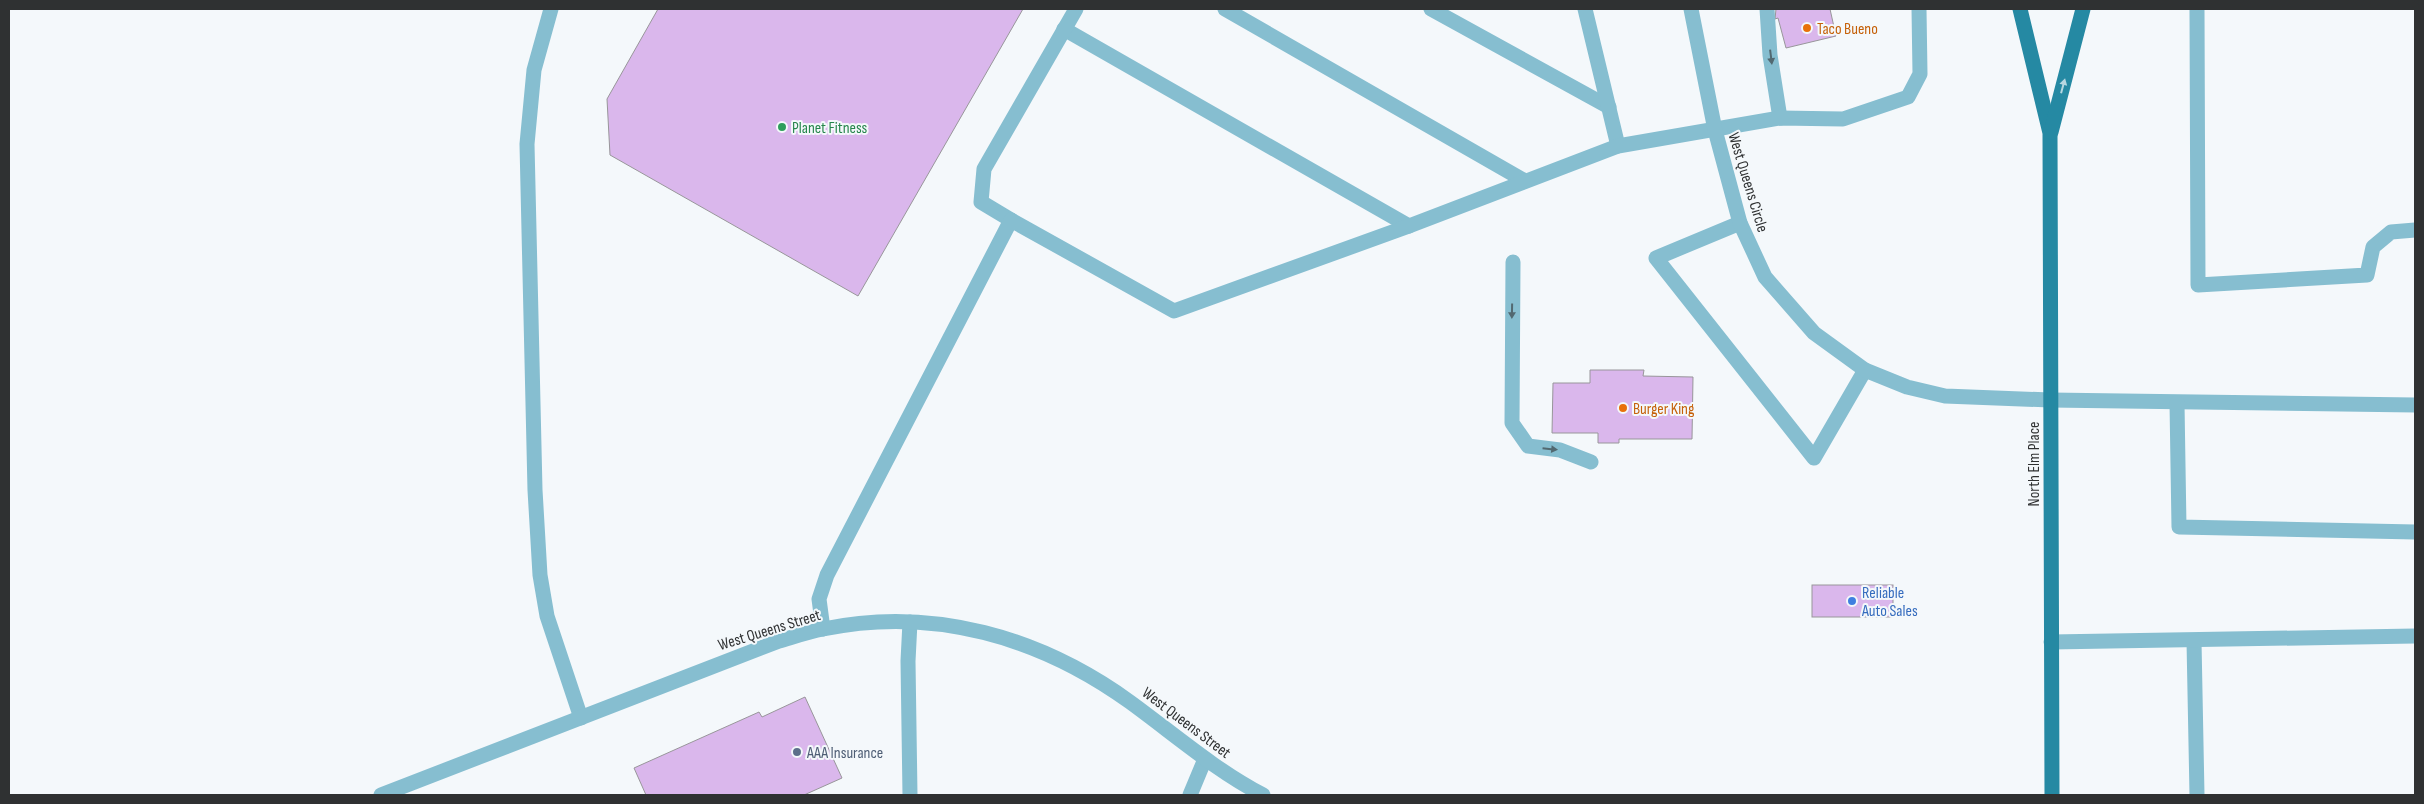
<svg xmlns="http://www.w3.org/2000/svg" width="2424" height="804" viewBox="0 0 2424 804" font-family="'Sofia Sans Condensed',sans-serif">
<style>
.building{fill:#dab7ec;stroke:#98969a}
.lines{fill:none;stroke-linecap:round;stroke-linejoin:round}
.service{stroke:#86bed0;stroke-width:15}
.minor{stroke:#86bed0;stroke-width:15}
.tertiary{stroke:#86bed0;stroke-width:15}
.primary{stroke:#2589a3;stroke-width:15}
.oneway{fill:#526971}
.oneway2{fill:#b6d7e1}
.food-dot{fill:#e8710a;stroke:#f4f8fb;stroke-width:2}
.leisure-dot{fill:#2e9e5b;stroke:#f4f8fb;stroke-width:2}
.shop-dot{fill:#3f7fe0;stroke:#f4f8fb;stroke-width:2}
.service-dot{fill:#5c6f8a;stroke:#f4f8fb;stroke-width:2}
.labels{text-anchor:middle;stroke-width:4;stroke-linejoin:round;paint-order:stroke}
.food-label{font-size:16px;fill:#c56008;stroke:#f4f8fb;text-anchor:start}
.leisure-label{font-size:16px;fill:#27864d;stroke:#f4f8fb;text-anchor:start}
.street-label{font-size:16px;fill:#2f3132;stroke:#f4f8fb}
.shop-label{font-size:16px;fill:#366cbe;stroke:#f4f8fb;text-anchor:start}
.service-label{font-size:16px;fill:#4e5e75;stroke:#f4f8fb;text-anchor:start}
</style>
<rect width="100%" height="100%" fill="#f4f8fb"/>
<g class="building">
<path d="M 658,9 L 1023,9 L 858,296 L 610,155 L 607,99 Z"/>
<path d="M 1776,9 L 1830,9 L 1836,36 L 1786,48 L 1778,18 L 1775,19 Z"/>
<path d="M 1590,370 L 1644,370 L 1643,376 L 1693,377 L 1692,439 L 1619,439 L 1619,443 L 1598,443 L 1598,433 L 1552,433 L 1553,383 L 1590,383 Z"/>
<rect x="1812" y="585" width="81" height="32"/>
<path d="M 805,697 L 842,778 L 804,795 L 646,795 L 634,768 L 759,712 L 762,717 Z"/>
</g>
<g class="lines">
<g class="service">
<path d="M 1225,9 L 1525,181"/>
<path d="M 1431,9 L 1609,107"/>
<path d="M 1585,9 L 1618,146"/>
<path d="M 1767,9 L 1770,55 L 1780,118"/>
<path d="M 2197,9 L 2198,285 L 2367,275 L 2373,247 L 2391,232 L 2415,230"/>
<path d="M 1064,29 L 1409,226"/>
<path d="M 1011,220 L 981,202 L 984,169 L 1076,9"/>
<path d="M 1740,223 L 1656,258 L 1814,458 L 1865,370"/>
<path d="M 1513,262 L 1512,423 L 1528,446 L 1560,450 L 1591,462"/>
<path d="M 2050,400 L 2415,405"/>
<path d="M 2177,403 L 2179,527 L 2415,532"/>
<path d="M 823,629 L 819,599 L 827,575 L 1011,220 L 1174,311 L 1409,226 L 1618,146 L 1780,118 L 1843,119 L 1908,97 L 1920,74 L 1919,9"/>
<path d="M 2194,641 L 2197,795"/>
<path d="M 2051,642 L 2415,636"/>
<path d="M 910,795 L 908,661 L 910,622"/>
<path d="M 1190,795 L 1205,759"/>
</g>
<g class="minor">
<path d="M 551,9 L 534,70 L 527,144 L 535,490 L 540,575 L 547,616 L 581,718"/>
<path d="M 381,795 L 779,641 C 793,637 808,632 823,629 C 933,606 1040,637 1130,702 C 1174,734 1215,770 1263,795"/>
</g>
<path class="tertiary" d="M 1691,9 L 1715,130 L 1740,223 L 1765,277 L 1814,333 L 1865,370 L 1907,387 L 1945,396 L 2050,400"/>
<g class="primary">
<path d="M 2020,9 L 2050,133 L 2052,795"/>
<path d="M 2051,132 L 2083,9"/>
</g>
</g>
<defs><path id="oneway-solid" d="M-6-.8H1V-3.2L6.5 0L1 3.2V.8H-6Z" transform="scale(1.25)"/></defs>
<g class="oneway">
<use href="#oneway-solid" transform="translate(1771 57) rotate(83)"/>
<use href="#oneway-solid" transform="translate(1512 311) rotate(91)"/>
<use href="#oneway-solid" transform="translate(1550 449) rotate(6)"/>
</g>
<use class="oneway2" href="#oneway-solid" transform="translate(2063 86) rotate(-75)"/>
<g class="food-dot">
<circle cx="1807" cy="28" r="5"/>
<circle cx="1623" cy="408" r="5"/>
</g>
<circle class="leisure-dot" cx="782" cy="127" r="5"/>
<circle class="shop-dot" cx="1852" cy="601" r="5"/>
<circle class="service-dot" cx="797" cy="752" r="5"/>
<g class="labels">
<g class="food-label">
<text x="1817" y="34">Taco Bueno</text>
<text x="1633" y="414">Burger King</text>
</g>
<g class="leisure-label">
<text x="792" y="133">Planet Fitness</text>
</g>
<g class="street-label">
<text transform="translate(1749 182) rotate(73)" y="6">West Queens Circle</text>
<text transform="translate(2033 464) rotate(-90)" y="6">North Elm Place</text>
<text transform="translate(769 629) rotate(-17)" y="6">West Queens Street</text>
<text transform="translate(1187 722) rotate(37)" y="6">West Queens Street</text>
</g>
<g class="shop-label">
<text x="1862" y="598">Reliable<tspan x="1862" dy="18">Auto Sales</tspan></text>
</g>
<g class="service-label">
<text x="807" y="758">AAA Insurance</text>
</g>
</g>
<rect width="2424" height="804" fill="none" stroke="#2f3132" stroke-width="20"/>
</svg>
